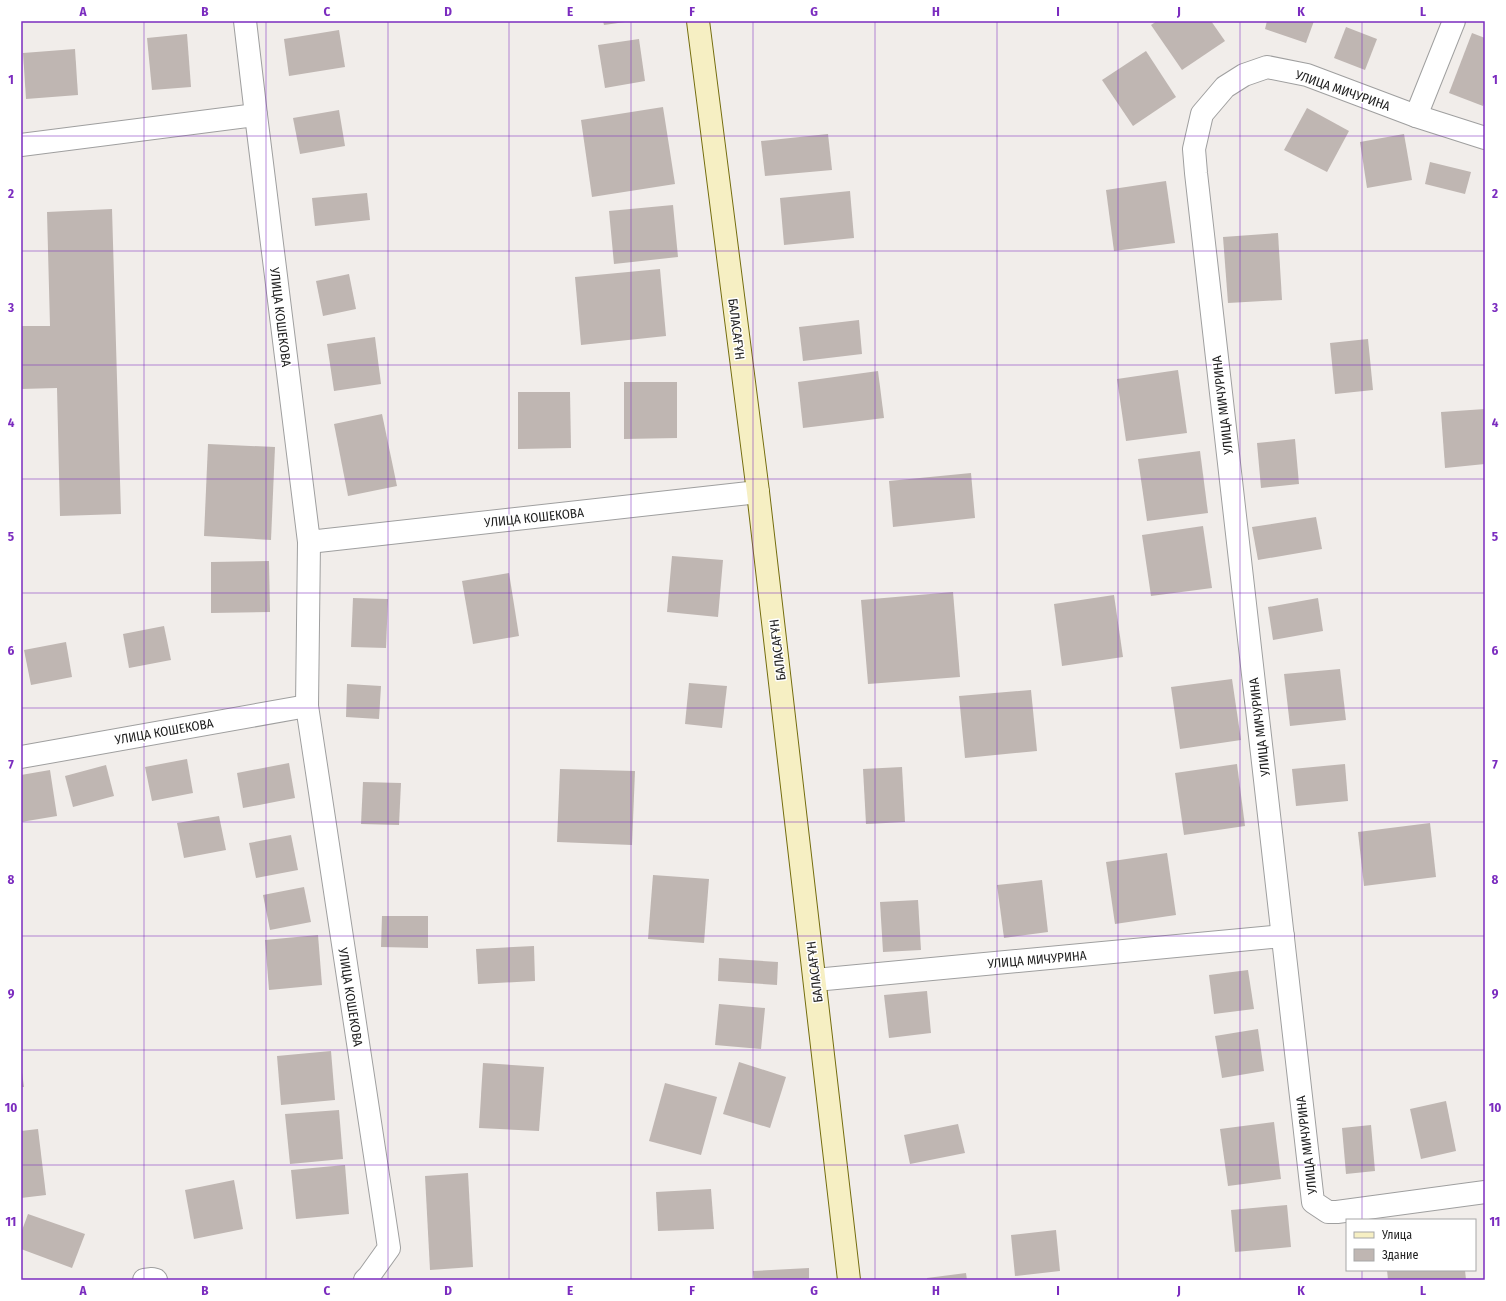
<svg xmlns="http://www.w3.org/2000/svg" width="1506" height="1301" viewBox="0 0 1506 1301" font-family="'Fira Sans Condensed',sans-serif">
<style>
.building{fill:#bfb6b2}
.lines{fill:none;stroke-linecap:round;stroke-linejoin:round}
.street-casing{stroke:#9f9f9f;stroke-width:24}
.secondary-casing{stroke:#746d0e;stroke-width:24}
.street{stroke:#fff;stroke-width:22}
.secondary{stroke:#f6efc3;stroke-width:22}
.grid{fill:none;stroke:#7b2cbf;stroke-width:1;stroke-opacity:0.55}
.labels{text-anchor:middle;stroke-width:3;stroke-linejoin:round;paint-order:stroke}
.street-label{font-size:13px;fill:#222;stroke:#fff}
.neatline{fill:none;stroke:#7b2cbf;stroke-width:1.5}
.grid-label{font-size:13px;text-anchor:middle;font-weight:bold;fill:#7b2cbf}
</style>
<rect width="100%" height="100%" fill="#f1edea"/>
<g class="building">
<path d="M 603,21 L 625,21 L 625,22 L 604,25 Z"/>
<path d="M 1157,21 L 1211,21 L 1225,41 L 1182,70 L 1151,25 Z"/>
<path d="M 1267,21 L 1314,21 L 1306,43 L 1265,29 Z"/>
<path d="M 1346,27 L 1377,39 L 1365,70 L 1334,58 Z"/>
<path d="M 339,30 L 345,67 L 289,76 L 284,39 Z"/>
<path d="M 1472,33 L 1485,38 L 1485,101 L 1483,106 L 1449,93 Z"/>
<path d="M 187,34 L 191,87 L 152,90 L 147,38 Z"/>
<path d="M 639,39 L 645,81 L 605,88 L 598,45 Z"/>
<path d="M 75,49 L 78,95 L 26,99 L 23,53 Z"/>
<path d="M 1146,51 L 1176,97 L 1133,126 L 1102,80 Z"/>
<path d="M 663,107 L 675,184 L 592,197 L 581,120 Z"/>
<path d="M 1307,108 L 1349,131 L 1327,172 L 1284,150 Z"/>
<path d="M 339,110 L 345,146 L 300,154 L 293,118 Z"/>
<path d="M 828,134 L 832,170 L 765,176 L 761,141 Z"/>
<path d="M 1404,134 L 1412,180 L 1367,188 L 1360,142 Z"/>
<path d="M 1430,162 L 1471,172 L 1465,194 L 1425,184 Z"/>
<path d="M 1166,181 L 1175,243 L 1114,251 L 1106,190 Z"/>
<path d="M 850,191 L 854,238 L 784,245 L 780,198 Z"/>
<path d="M 367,193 L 370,220 L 315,226 L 312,198 Z"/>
<path d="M 673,205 L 678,257 L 614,264 L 609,211 Z"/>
<path d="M 112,209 L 121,514 L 60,516 L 57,388 L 21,389 L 21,326 L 50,326 L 47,212 Z"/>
<path d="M 1278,233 L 1282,300 L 1228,303 L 1223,237 Z"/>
<path d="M 660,269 L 666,336 L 581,345 L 575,277 Z"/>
<path d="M 349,274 L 356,309 L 323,316 L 316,281 Z"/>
<path d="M 859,320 L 862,354 L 803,361 L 799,327 Z"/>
<path d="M 375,337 L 381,384 L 334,391 L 327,344 Z"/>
<path d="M 1368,339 L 1373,390 L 1335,394 L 1330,343 Z"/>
<path d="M 1178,370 L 1187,433 L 1126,441 L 1117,379 Z"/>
<path d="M 878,371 L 884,418 L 803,428 L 798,382 Z"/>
<path d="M 624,382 L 677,382 L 677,438 L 624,439 Z"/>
<path d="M 518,392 L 570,392 L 571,448 L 518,449 Z"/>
<path d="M 1485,409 L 1485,464 L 1445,468 L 1441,412 Z"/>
<path d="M 382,414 L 397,486 L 348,496 L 334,424 Z"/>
<path d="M 1295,439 L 1299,484 L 1261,488 L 1257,443 Z"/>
<path d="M 208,444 L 275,447 L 271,540 L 204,536 Z"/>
<path d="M 1200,451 L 1208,513 L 1147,521 L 1138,459 Z"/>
<path d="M 971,473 L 975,518 L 893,527 L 889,481 Z"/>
<path d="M 1316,517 L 1322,549 L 1258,560 L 1252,527 Z"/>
<path d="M 1203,526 L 1212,588 L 1151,596 L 1142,535 Z"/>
<path d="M 672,556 L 723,560 L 718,617 L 667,612 Z"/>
<path d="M 269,561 L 270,612 L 211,613 L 211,562 Z"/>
<path d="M 509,573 L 519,636 L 473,644 L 462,581 Z"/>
<path d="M 953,592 L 960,677 L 868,684 L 861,600 Z"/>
<path d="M 1114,595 L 1123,657 L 1062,666 L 1054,604 Z"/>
<path d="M 353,598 L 388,599 L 386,648 L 351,647 Z"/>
<path d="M 1318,598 L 1323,631 L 1273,640 L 1268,607 Z"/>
<path d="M 164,626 L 171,660 L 129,668 L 123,634 Z"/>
<path d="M 66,642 L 72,677 L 31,685 L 24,650 Z"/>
<path d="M 1340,669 L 1346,720 L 1290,726 L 1284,674 Z"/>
<path d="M 1232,679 L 1241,740 L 1180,749 L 1171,687 Z"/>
<path d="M 689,683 L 727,686 L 722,728 L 685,724 Z"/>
<path d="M 347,684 L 381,686 L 379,719 L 346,717 Z"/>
<path d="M 1031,690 L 1037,751 L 965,758 L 959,696 Z"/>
<path d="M 187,759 L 193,793 L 152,801 L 145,767 Z"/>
<path d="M 289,763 L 295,798 L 243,808 L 237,773 Z"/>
<path d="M 1237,764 L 1245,826 L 1184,835 L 1175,773 Z"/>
<path d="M 1345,764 L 1348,801 L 1296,806 L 1292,769 Z"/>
<path d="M 106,765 L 114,796 L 73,807 L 65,776 Z"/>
<path d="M 902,767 L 905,822 L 866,824 L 863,769 Z"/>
<path d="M 560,769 L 635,771 L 632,845 L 557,842 Z"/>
<path d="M 50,770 L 57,816 L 21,822 L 21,775 Z"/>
<path d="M 363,782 L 401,783 L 399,825 L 361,824 Z"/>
<path d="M 219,816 L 226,850 L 184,858 L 177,823 Z"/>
<path d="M 1430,823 L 1436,877 L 1364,886 L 1358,832 Z"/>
<path d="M 291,835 L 298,870 L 256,878 L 249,843 Z"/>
<path d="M 1167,853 L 1176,915 L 1115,924 L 1106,862 Z"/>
<path d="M 653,875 L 709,879 L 704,943 L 648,939 Z"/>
<path d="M 1042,880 L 1048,932 L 1004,938 L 997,885 Z"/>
<path d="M 304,887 L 311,922 L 270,930 L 263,895 Z"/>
<path d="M 918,900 L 921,950 L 883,952 L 880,902 Z"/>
<path d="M 382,916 L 428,916 L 428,948 L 381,947 Z"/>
<path d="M 318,935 L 322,985 L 269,990 L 265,940 Z"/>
<path d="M 534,946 L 535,981 L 478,984 L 476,949 Z"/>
<path d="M 719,958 L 778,962 L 777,985 L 718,981 Z"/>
<path d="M 1248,970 L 1254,1009 L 1214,1014 L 1209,975 Z"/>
<path d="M 927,991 L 931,1033 L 889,1038 L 884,995 Z"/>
<path d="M 719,1004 L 765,1008 L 761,1049 L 715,1045 Z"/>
<path d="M 1258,1029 L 1264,1071 L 1222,1078 L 1215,1036 Z"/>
<path d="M 331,1051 L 335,1100 L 281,1105 L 277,1056 Z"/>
<path d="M 739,1062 L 786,1077 L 770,1128 L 723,1114 Z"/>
<path d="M 483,1063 L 544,1067 L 539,1131 L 479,1128 Z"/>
<path d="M 21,1065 L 24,1087 L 21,1087 Z"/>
<path d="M 665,1083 L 717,1097 L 701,1155 L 649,1141 Z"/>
<path d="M 1446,1101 L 1456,1151 L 1421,1159 L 1410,1109 Z"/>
<path d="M 339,1110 L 343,1159 L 290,1164 L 285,1114 Z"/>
<path d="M 1274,1122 L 1281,1179 L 1228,1186 L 1220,1129 Z"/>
<path d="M 958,1124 L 965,1153 L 910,1164 L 904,1135 Z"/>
<path d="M 1371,1125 L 1375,1171 L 1346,1174 L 1342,1128 Z"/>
<path d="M 38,1129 L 46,1195 L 21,1198 L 21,1131 Z"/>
<path d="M 345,1165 L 349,1214 L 296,1219 L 291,1170 Z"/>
<path d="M 468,1173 L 473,1267 L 430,1270 L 425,1176 Z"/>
<path d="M 234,1180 L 243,1229 L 194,1239 L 185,1190 Z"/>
<path d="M 711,1189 L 714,1229 L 658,1231 L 656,1192 Z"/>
<path d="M 1287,1205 L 1291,1247 L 1235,1252 L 1231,1210 Z"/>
<path d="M 28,1214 L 85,1234 L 72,1268 L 21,1249 L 21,1233 Z"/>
<path d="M 1056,1230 L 1060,1271 L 1015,1276 L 1011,1235 Z"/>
<path d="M 809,1268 L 809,1280 L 754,1280 L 753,1271 Z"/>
<path d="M 1387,1270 L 1465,1270 L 1466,1280 L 1388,1280 Z"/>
<path d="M 966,1273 L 967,1280 L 927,1280 L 927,1278 Z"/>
</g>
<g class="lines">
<g class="street-casing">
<g id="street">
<path d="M 245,21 L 256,115"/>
<path d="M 1416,116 L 1454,21"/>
<path d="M 1485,138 L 1416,116 L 1307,75 L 1267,67 L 1244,75 L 1225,87 L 1202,114 L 1194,149 L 1196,173 L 1313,1202 L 1328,1212 L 1337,1212 L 1485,1192"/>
<path d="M 21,145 L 256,115 L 309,542 L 758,492"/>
<path d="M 309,542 L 307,706 L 389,1248 L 369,1276 L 365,1280"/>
<path d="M 21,757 L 307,706"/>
<path d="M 815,980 L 1283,936"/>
<path d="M 144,1280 L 152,1279 L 156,1280"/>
</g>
</g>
<g class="secondary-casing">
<path id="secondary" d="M 698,21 L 758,492 L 849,1280"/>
</g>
<use href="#street" class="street"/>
<use href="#secondary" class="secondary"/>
</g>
<path class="grid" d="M 144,21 L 144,1280M 266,21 L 266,1280M 388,21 L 388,1280M 509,21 L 509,1280M 631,21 L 631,1280M 753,21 L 753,1280M 875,21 L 875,1280M 997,21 L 997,1280M 1118,21 L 1118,1280M 1240,21 L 1240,1280M 1362,21 L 1362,1220M 21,136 L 1485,136M 21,251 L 1485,251M 21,365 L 1485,365M 21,479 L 1485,479M 21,593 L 1485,593M 21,708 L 1485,708M 21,822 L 1485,822M 21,936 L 1485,936M 21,1050 L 1485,1050M 21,1165 L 1485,1165M 1362,1270 L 1362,1280"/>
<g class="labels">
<g class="street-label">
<text transform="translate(1343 90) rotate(19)" y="5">УЛИЦА МИЧУРИНА</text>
<text transform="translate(281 317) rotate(83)" y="5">УЛИЦА КОШЕКОВА</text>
<text transform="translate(737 329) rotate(83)" y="5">БАЛАСАҒҰН</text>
<text transform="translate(1222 405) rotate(-97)" y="5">УЛИЦА МИЧУРИНА</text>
<text transform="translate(534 517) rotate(-6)" y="5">УЛИЦА КОШЕКОВА</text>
<text transform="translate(777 650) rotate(-97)" y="5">БАЛАСАҒҰН</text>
<text transform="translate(1259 727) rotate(-97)" y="5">УЛИЦА МИЧУРИНА</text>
<text transform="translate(164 731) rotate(-10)" y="5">УЛИЦА КОШЕКОВА</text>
<text transform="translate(1037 959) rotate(-5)" y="5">УЛИЦА МИЧУРИНА</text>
<text transform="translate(814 972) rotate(-97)" y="5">БАЛАСАҒҰН</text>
<text transform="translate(351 997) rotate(81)" y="5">УЛИЦА КОШЕКОВА</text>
<text transform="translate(1306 1145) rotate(-97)" y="5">УЛИЦА МИЧУРИНА</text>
</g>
</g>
<rect width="1506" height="1301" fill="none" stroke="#ffffff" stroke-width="44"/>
<rect x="1346" y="1219" width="130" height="52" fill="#ffffff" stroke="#a7a7a7"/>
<rect x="1354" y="1232" width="20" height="6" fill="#f6efc3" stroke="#a7a7a7"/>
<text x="1382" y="1239" font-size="12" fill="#222222">Улица</text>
<rect x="1354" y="1249" width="20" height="12" fill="#bfb6b2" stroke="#a7a7a7"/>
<text x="1382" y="1259" font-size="12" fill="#222222">Здание</text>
<rect x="22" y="22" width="1462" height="1257" class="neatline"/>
<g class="grid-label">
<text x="83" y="16">A</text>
<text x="205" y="16">B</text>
<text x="327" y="16">C</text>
<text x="448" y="16">D</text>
<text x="570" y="16">E</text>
<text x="692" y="16">F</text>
<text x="814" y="16">G</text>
<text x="936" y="16">H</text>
<text x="1058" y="16">I</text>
<text x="1179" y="16">J</text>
<text x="1301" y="16">K</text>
<text x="1423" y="16">L</text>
<text x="11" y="84">1</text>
<text x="1495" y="84">1</text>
<text x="11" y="198">2</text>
<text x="1495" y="198">2</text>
<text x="11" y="312">3</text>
<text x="1495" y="312">3</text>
<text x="11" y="427">4</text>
<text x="1495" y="427">4</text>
<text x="11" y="541">5</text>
<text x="1495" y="541">5</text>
<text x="11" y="655">6</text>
<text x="1495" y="655">6</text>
<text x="11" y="769">7</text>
<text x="1495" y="769">7</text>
<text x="11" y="884">8</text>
<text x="1495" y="884">8</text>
<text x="11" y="998">9</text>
<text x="1495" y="998">9</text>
<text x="11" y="1112">10</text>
<text x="1495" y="1112">10</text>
<text x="11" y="1226">11</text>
<text x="1495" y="1226">11</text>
<text x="83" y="1295">A</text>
<text x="205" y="1295">B</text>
<text x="327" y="1295">C</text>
<text x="448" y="1295">D</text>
<text x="570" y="1295">E</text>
<text x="692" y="1295">F</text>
<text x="814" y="1295">G</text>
<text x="936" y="1295">H</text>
<text x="1058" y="1295">I</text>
<text x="1179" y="1295">J</text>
<text x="1301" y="1295">K</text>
<text x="1423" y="1295">L</text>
</g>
</svg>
